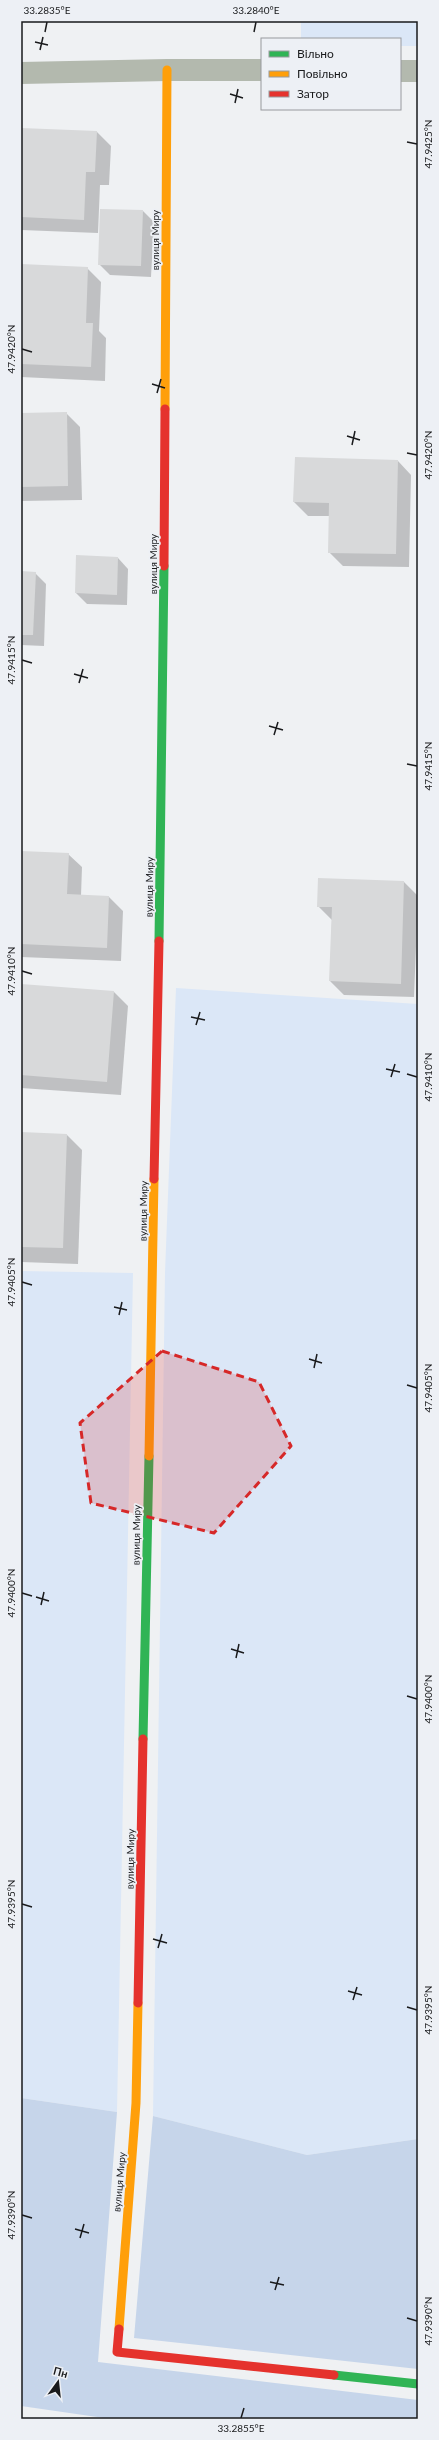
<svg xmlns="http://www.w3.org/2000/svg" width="439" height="2440" viewBox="0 0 439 2440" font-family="Lato,sans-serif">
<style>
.green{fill:#dbe7f7}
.forest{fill:#c6d5ea}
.shadow{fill:#0003}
.building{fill:#d8d9da}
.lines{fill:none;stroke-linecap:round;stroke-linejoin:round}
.street{stroke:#b3b9ae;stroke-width:22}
.fast{stroke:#30b455;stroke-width:9}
.slow{stroke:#ff9f0a;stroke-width:9}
.jam{stroke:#e5322d;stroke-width:9}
.marked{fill:#d62828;fill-opacity:0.2;stroke:#d62828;stroke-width:3;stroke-dasharray:8 5;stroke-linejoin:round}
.ticks{fill:none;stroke:#191a1c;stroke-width:1.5}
.labels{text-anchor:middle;stroke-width:3.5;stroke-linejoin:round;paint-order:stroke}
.street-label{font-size:10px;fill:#191a1c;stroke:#edf0f5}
.neatline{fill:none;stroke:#191a1c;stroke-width:1.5}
.ticks-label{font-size:10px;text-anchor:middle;fill:#191a1c}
</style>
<rect width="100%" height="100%" fill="#eff1f3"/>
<g class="green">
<path d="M 301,21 L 418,21 L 418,46 L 400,46 L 400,39 L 301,39 Z"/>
<path d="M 176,988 L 418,1004 L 418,2139 L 307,2155 L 153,2116 L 165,1273 Z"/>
<path d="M 21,1271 L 133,1273 L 117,2112 L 21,2098 Z"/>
</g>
<g class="forest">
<path d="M 21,2098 L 117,2112 L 98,2362 L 418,2400 L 418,2419 L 111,2419 L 21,2406 Z"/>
<path d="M 153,2116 L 307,2155 L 418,2139 L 418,2369 L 134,2338 Z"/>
</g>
<g class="shadow">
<path d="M 21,129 L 97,132 L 111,146 L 109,185 L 100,185 L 98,233 L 21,230 Z"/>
<path d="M 143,211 L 154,222 L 151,277 L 110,275 L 99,264 Z"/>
<path d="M 21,265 L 87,268 L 101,282 L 99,331 L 106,338 L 105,381 L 21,377 Z"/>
<path d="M 66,413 L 80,427 L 82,500 L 21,501 L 21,414 Z"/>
<path d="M 398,461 L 411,475 L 409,567 L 343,566 L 329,552 L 330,516 L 308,516 L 294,502 Z"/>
<path d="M 118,558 L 128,569 L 127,605 L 87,604 L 76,593 Z"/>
<path d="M 21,572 L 35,573 L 46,584 L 44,646 L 21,645 Z"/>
<path d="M 21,852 L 68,854 L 82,867 L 81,896 L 109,897 L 123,911 L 121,961 L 21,957 Z"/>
<path d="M 404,882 L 418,896 L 414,997 L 344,995 L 330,981 L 332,920 L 318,906 Z"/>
<path d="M 21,985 L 114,992 L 128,1006 L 121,1095 L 21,1088 Z"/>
<path d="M 21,1133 L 67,1135 L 82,1150 L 78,1264 L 21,1262 Z"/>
</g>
<g class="building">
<path d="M 21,128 L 97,131 L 95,172 L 86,172 L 84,220 L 21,217 Z"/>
<path d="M 100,209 L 143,210 L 141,266 L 98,265 Z"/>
<path d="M 21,264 L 88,267 L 86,323 L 93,323 L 91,367 L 21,364 Z"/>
<path d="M 67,412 L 68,486 L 21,487 L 21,413 Z"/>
<path d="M 295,457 L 398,460 L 396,554 L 328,553 L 329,503 L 293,502 Z"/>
<path d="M 76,555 L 118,557 L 117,595 L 75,593 Z"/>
<path d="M 21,571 L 36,572 L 33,635 L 21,635 Z"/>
<path d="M 21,851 L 69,853 L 67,894 L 109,896 L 107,948 L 21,944 Z"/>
<path d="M 318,878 L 404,881 L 401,984 L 329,981 L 332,907 L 317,907 Z"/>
<path d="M 21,984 L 114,991 L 107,1082 L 21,1075 Z"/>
<path d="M 21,1132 L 67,1134 L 63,1248 L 21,1247 Z"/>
</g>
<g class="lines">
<g class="street">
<path d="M 400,71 L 418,71"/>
<path d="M 21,73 L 167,70 L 262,70"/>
</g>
<g class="fast">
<path d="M 159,941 L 164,566"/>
<path d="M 143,1739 L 149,1456"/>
<path d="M 334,2375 L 418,2384"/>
</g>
<g class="slow">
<path d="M 165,409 L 167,70"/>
<path d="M 149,1456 L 154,1179"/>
<path d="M 119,2329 L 136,2103 L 138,2003"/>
</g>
<g class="jam">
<path d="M 164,566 L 165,409"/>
<path d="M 154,1179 L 159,941"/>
<path d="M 138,2003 L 143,1739"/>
<path d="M 119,2329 L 117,2352 L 334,2375"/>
</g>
</g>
<path class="marked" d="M 162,1351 L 259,1382 L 291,1446 L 214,1533 L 91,1503 L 80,1423 Z"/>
<path class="ticks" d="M 45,32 L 47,22M 254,32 L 256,22M 35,42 L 48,45M 40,50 L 43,37M 230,94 L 243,98M 235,103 L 238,89M 407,142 L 417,144M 22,349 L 32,352M 152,384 L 165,388M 157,393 L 161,379M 347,436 L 360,440M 352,445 L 355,431M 407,453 L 417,455M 22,660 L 32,663M 74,674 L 88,678M 79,683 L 83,669M 269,726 L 283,730M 274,735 L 278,722M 407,764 L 417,766M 22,971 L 32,974M 191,1017 L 205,1020M 196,1025 L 200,1012M 386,1069 L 400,1072M 407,1074 L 417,1077M 391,1077 L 395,1064M 22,1282 L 32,1285M 114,1307 L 127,1310M 119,1315 L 122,1302M 309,1359 L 322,1363M 314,1368 L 317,1354M 407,1385 L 417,1388M 22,1593 L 32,1596M 36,1597 L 49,1601M 41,1605 L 44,1592M 231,1649 L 244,1653M 236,1658 L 239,1644M 407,1696 L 417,1699M 22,1904 L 32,1907M 153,1939 L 167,1943M 158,1948 L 162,1934M 348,1991 L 362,1995M 353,2000 L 357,1987M 407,2007 L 417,2010M 22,2215 L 32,2218M 75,2229 L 89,2233M 80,2238 L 84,2224M 270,2282 L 284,2285M 275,2290 L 279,2277M 407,2318 L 417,2321M 241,2418 L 244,2408"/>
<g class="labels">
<g class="street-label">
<text transform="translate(155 240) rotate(-90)" y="4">вулиця Миру</text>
<text transform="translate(153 564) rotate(-90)" y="4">вулиця Миру</text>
<text transform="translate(149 887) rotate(-89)" y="4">вулиця Миру</text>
<text transform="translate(143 1211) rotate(-89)" y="4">вулиця Миру</text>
<text transform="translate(136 1535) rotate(-89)" y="4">вулиця Миру</text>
<text transform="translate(130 1859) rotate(-89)" y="4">вулиця Миру</text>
<text transform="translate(119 2182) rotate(-85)" y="4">вулиця Миру</text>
</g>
</g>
<rect width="439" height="2440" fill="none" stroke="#edf0f5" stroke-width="44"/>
<rect x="261" y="38" width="140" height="72" fill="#edf0f5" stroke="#989a9e"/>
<rect x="269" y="51" width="20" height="6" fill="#30b455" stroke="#989a9e"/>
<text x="297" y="58" font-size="12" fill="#191a1c">Вільно</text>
<rect x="269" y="71" width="20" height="6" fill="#ff9f0a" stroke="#989a9e"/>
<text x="297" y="78" font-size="12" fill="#191a1c">Повільно</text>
<rect x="269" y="91" width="20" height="6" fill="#e5322d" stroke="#989a9e"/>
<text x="297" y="98" font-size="12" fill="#191a1c">Затор</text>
<g transform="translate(58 2382) rotate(15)" stroke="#edf0f5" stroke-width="3" paint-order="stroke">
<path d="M0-3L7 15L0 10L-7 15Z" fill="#191a1c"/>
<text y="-6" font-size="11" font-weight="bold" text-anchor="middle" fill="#191a1c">Пн</text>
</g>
<rect x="22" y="22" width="395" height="2396" class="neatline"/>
<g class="ticks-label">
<text x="47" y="14">33.2835°E</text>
<text x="256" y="14">33.2840°E</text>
<text transform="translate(428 144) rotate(-90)" y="4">47.9425°N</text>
<text transform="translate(11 349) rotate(-90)" y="4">47.9420°N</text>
<text transform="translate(428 455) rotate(-90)" y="4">47.9420°N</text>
<text transform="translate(11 660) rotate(-90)" y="4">47.9415°N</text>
<text transform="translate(428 766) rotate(-90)" y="4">47.9415°N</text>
<text transform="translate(11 971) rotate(-90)" y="4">47.9410°N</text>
<text transform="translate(428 1077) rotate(-90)" y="4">47.9410°N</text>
<text transform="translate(11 1282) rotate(-90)" y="4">47.9405°N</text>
<text transform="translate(428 1388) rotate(-90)" y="4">47.9405°N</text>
<text transform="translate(11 1593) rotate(-90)" y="4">47.9400°N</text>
<text transform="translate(428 1699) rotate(-90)" y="4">47.9400°N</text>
<text transform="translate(11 1904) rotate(-90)" y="4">47.9395°N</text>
<text transform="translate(428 2010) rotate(-90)" y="4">47.9395°N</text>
<text transform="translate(11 2215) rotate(-90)" y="4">47.9390°N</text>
<text transform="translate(428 2321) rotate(-90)" y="4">47.9390°N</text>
<text x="241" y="2432">33.2855°E</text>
</g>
</svg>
